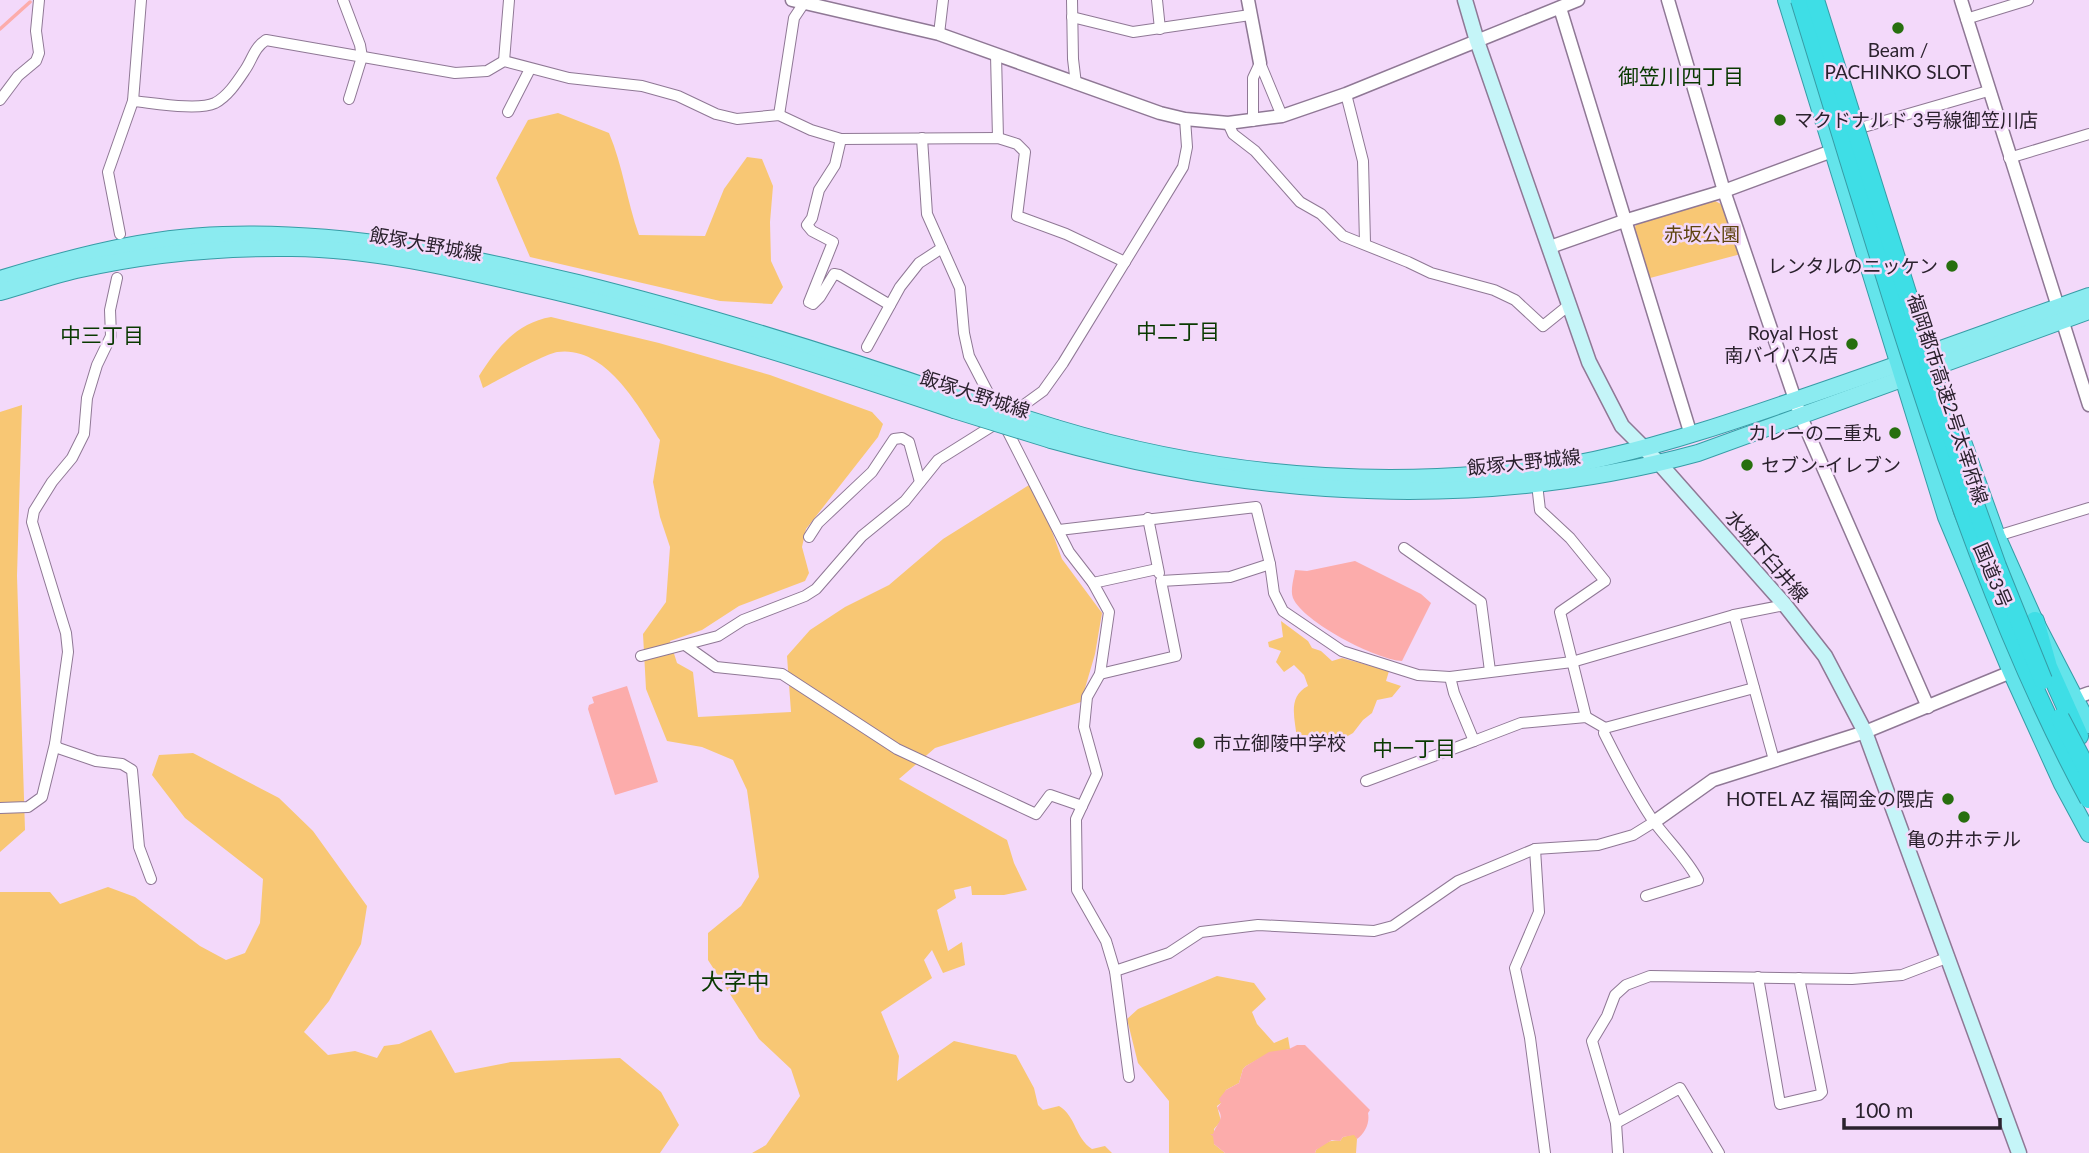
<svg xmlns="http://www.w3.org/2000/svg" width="2089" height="1153" viewBox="0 0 2089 1153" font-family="Lato,'Noto Sans JP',sans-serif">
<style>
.green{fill:#f8c774}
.water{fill:#fcacab}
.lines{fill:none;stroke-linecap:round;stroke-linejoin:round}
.stream{stroke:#fcacab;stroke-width:3.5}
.minor-casing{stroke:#8f7895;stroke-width:12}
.tertiary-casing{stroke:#8f7895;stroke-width:15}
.secondary-casing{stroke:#8f7895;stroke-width:17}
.primary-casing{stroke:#379ca6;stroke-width:18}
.trunk-casing{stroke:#379ca6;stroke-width:18}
.motorway-casing{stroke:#379ca6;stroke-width:20}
.minor{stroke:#fff;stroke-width:10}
.tertiary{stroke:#fff;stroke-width:12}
.secondary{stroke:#c5f5f8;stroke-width:14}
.primary{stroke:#8bebf0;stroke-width:16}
.trunk{stroke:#64e4eb;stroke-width:16}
.motorway{stroke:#3edee6;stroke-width:18}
.primary-bridge-casing{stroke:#379ca6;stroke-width:18;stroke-linecap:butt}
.motorway-bridge-casing{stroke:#379ca6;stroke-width:20;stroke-linecap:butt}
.primary-bridge{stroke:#8bebf0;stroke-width:16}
.motorway-bridge{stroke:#3edee6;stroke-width:18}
.poi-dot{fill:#276f0e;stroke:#f3d9fa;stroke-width:2.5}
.labels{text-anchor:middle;stroke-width:5;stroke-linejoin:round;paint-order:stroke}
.poi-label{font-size:19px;fill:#2b222e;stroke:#f3d9fa;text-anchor:end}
.park-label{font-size:19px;fill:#5e440f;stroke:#f3d9fa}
.street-label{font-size:19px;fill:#2b222e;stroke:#f3d9fa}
.neighbourhood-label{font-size:21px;fill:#093900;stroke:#f3d9fa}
.quarter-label{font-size:23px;fill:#093900;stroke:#f3d9fa}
</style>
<rect width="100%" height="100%" fill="#f3d9fa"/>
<g class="green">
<path d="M 558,113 L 609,133 C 623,166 627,202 639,235 L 705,236 L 724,189 L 747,157 L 762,159 L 773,186 L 770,222 L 771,261 L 783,287 L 772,304 L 720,301 L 530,257 L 496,178 L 528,120 Z"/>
<path d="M 1715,201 L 1725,206 L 1741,254 L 1650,278 L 1633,231 L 1637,223 Z"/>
<path d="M 551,317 L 659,343 L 770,375 L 872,412 L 883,424 L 878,437 L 806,529 L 802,547 L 809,573 L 805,581 L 739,606 L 702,630 L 670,641 L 677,663 L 693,672 L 698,717 L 791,712 L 787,656 L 810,630 L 845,607 L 889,585 L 943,539 L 1029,485 L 1050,526 L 1062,559 L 1102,613 L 1095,654 L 1081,702 L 935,748 L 899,779 L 1007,840 L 1014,863 L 1027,890 L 1004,895 L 972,895 L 971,886 L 954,890 L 956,898 L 937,910 L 948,951 L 962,942 L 965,965 L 943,973 L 932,950 L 924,960 L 932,978 L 881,1012 L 899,1056 L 897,1081 L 954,1041 L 1016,1055 L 1034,1088 L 1038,1105 L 1043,1110 L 1059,1106 C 1076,1116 1075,1138 1092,1149 L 1105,1146 L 1112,1153 L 752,1153 L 766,1145 L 800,1096 L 791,1069 L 759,1039 L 708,960 L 708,933 L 741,906 L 759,877 L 747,790 L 733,760 L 702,747 L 667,741 L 646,689 L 643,634 L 666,602 L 670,547 L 660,517 L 653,482 L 660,440 C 638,405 605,345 557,352 C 542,355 499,380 483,388 L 479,376 C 497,348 516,323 551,317 Z"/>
<path d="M 22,405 L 17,576 L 25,830 L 0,852 L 0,412 Z"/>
<path d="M 1281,621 L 1308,641 L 1312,648 L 1321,651 L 1332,661 L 1342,658 L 1389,671 L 1386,681 L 1401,686 L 1392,697 L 1377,700 L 1372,713 L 1363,720 L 1353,733 L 1339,741 L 1324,740 L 1315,736 L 1297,739 C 1295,718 1287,697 1308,686 L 1304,675 L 1294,665 L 1284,672 L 1276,662 L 1281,651 L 1269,647 L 1268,642 L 1283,637 Z"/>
<path d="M 193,753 L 279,798 L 313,831 L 367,906 L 361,944 L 329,1001 L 304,1032 L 328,1055 L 355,1051 L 377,1058 L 384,1046 L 399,1044 L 431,1030 L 455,1073 L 511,1062 L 620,1058 L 661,1092 L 679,1125 L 660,1153 L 0,1153 L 0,892 L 50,892 L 60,904 L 108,887 L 135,897 L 200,946 L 226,960 L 245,953 L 260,923 L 263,879 L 185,818 L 152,775 L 159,755 Z"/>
<path d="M 1217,976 L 1254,983 L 1266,999 L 1252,1012 L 1257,1024 L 1274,1043 L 1288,1037 L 1290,1049 L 1266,1055 L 1246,1066 L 1243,1069 L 1239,1083 L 1226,1090 L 1221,1103 L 1217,1106 L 1221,1121 L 1214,1129 L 1214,1144 L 1225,1153 L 1169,1153 L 1169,1101 L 1138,1063 L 1127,1019 L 1138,1009 Z"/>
<path d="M 1355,1134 L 1357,1139 L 1356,1153 L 1315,1153 L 1316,1150 C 1324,1144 1329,1139 1340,1141 L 1343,1137 Z"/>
</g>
<g class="water">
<path d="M 1355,561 L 1421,594 L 1431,603 L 1402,661 C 1377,660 1303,622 1293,598 C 1290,590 1294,578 1295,570 L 1307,571 Z"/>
<path d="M 627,686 L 658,782 L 615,795 L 588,709 L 589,705 L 594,703 L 592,697 Z"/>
<path d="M 1297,1045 L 1305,1045 L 1370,1110 L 1368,1113 C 1370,1123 1365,1133 1357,1139 L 1354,1135 L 1343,1137 L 1340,1141 L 1332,1140 L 1316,1150 L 1315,1153 L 1225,1153 L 1214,1144 L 1213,1136 L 1210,1134 L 1213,1134 C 1216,1124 1226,1119 1217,1108 L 1221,1103 L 1219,1099 L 1226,1090 L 1239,1083 L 1243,1069 L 1246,1066 L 1269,1052 L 1289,1049 Z"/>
</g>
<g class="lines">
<path class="stream" d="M 0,29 L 30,2"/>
<g class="minor-casing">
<g id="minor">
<path d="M 343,0 L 360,45 L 362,57 L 349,99"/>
<path d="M 1072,0 L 1073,59 L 1076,84"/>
<path d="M 1157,0 L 1160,29"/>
<path d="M 1072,17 L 1133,32 L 1250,15"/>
<path d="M 1966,19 L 2028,0"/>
<path d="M 939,34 L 943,0"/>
<path d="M 996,55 L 998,138"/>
<path d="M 504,61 L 509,0"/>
<path d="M 1260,63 L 1282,116"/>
<path d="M 1346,94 L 1363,161 L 1365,243"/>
<path d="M 0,100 L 18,76 L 36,61 L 39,53 L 36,31 L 39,0"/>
<path d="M 133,101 C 154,103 198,111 215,103 C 228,96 237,82 245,70 C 253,58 254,48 266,40 L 455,73 L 487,71 L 504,61 L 569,78 L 642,86 L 678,96 L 716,114 L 737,119 L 779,115 L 811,130 L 841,139 L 998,138 L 1017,144 L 1025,152 L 1017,216 L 1066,234 L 1125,262"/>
<path d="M 508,112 L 530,69"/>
<path d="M 779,115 L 794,18 L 804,3"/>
<path d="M 1253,121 L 1253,78 L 1260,63"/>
<path d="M 1228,123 L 1233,134 L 1255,151 L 1300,202 L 1321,214 L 1343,236 L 1408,262 L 1431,273 L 1494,290 L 1515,300 L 1543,326 L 1569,305"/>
<path d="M 1860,128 L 1988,91"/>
<path d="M 922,138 L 927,214 L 960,288 L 964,333 L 969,356 L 997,410"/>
<path d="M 841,139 L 835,165 L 819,190 L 812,218 L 807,225 L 812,231 L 833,242 L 809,302 L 813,304 L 820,297 L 834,274 L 839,275 L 890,305"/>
<path d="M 2009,158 L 2089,134"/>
<path d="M 120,234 L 108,172 L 133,101 L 141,0"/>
<path d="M 867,347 L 900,287 L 919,263 L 942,248"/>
<path d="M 1010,415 L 1043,391 L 1063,363 L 1183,167 L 1187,147 L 1185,119"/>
<path d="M 1005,426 L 1069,552 L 1093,583 L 1109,612 L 1100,674 L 1087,697 L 1084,727 L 1097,774 L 1076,819 L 1077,890 L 1106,941 L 1115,971 L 1129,1077"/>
<path d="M 1537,484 L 1540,510 L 1570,538 L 1605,581 L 1560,612 L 1586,717"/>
<path d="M 1148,518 L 1159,573"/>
<path d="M 1059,530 L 1256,507 L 1270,564 L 1274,593 L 1283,611 L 1342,651 L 1418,675 L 1450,677 L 1572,662 L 1734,615 L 1785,605"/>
<path d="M 1997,536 L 2089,508"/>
<path d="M 809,537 L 818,523 L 872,472 L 894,439 L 902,438 L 909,442 L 920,482"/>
<path d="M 1404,548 L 1481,602 L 1490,671"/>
<path d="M 1093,583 L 1157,569"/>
<path d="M 1734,615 L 1774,760"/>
<path d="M 685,645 L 716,667 L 782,674 L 897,749 L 1036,814 L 1050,795 L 1082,806"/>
<path d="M 641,656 L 718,636 L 743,620 L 805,596 L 816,589 L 862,536 L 905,501 L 938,460 L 997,423"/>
<path d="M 1100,674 L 1176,656 L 1161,581 L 1230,577 L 1270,564"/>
<path d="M 1450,677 L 1454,693 L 1474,741 L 1521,723 L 1586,717 L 1605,728 L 1604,733 C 1619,763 1634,792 1652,819 C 1667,840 1686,857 1698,880 L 1646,896"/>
<path d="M 1605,728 L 1754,688"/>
<path d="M 55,744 L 58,748 L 96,761 L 122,764 L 132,770 L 139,847 L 151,879"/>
<path d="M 1366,781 L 1474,741"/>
<path d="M 0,808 L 28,807 L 42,797 L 55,744 L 68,652 L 66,633 L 32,522 L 34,511 L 52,482 L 72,458 L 84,434 L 87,398 L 97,365 L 111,336 L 110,310 L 117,278"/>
<path d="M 1535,849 L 1539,912 L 1515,968 L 1530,1038 L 1545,1153"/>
<path d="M 1115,971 L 1169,953 L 1201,932 L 1258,925 L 1374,931 L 1393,926 L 1458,881 L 1535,849 L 1598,845 L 1633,835 L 1654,822"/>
<path d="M 1758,977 L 1780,1104 L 1819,1095 L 1822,1092 L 1799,978"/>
<path d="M 1616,1123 L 1680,1088 L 1719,1153"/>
<path d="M 1618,1153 L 1616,1123 L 1592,1041 L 1607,1016 L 1615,995 L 1626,985 L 1650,976 L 1852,979 L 1902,975 L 1949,957"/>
</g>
</g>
<g class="tertiary-casing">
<g id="tertiary">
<path d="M 792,0 L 939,34 L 1160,113 L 1185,119 L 1228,123 L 1282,116 L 1346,94 L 1578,0"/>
<path d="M 1248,0 L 1260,63"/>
<path d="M 1668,0 L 1724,191 L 1801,417 L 1928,707"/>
<path d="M 1961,0 L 2089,405"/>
<path d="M 1560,8 L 1691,435"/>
<path d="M 1550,247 L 1624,221 L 1724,191 L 1832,151"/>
<path d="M 2075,698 L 2089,693"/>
<path d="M 1654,822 L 1713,780 L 1865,732 L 2011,672"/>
</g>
</g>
<g class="secondary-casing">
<path id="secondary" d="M 1465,0 L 1477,41 L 1589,362 L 1622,426 L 1660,464 L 1785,605 L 1825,656 L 1865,732 L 2019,1153"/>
</g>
<g class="primary-casing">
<g id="primary">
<path d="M 0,279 C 72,257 147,237 223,235 C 344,231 460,255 578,283 C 707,315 831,354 957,397"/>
<path d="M 0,292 C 25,285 51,276 76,270 C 146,254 220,247 292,248 C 372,249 450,267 527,285 C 673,318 812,362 954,410"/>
<path d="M 1056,428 C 1195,470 1340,486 1485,474 C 1526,470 1567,467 1607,457 C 1673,442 1737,420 1801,398 C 1898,365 1993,330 2089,296"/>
<path d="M 1051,440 C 1263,499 1485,511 1698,453 L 2089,311"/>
</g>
</g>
<g class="trunk-casing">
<g id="trunk">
<path d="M 1786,0 L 1946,517 L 2011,672 L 2062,784 L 2089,834"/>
<path d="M 1956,422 L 1997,536 L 2035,621 L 2089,725"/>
</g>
</g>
<g class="motorway-casing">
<path id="motorway" d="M 2035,621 L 2048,667 L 2079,736"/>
</g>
<use href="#minor" class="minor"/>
<use href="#tertiary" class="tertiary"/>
<use href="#secondary" class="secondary"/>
<use href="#primary" class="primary"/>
<use href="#trunk" class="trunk"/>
<use href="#motorway" class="motorway"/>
<g class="primary-bridge-casing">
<g id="primary-bridge">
<path d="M 957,397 L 1056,428"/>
<path d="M 954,410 L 1051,440"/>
</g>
</g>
<g class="motorway-bridge-casing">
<g id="motorway-bridge">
<path d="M 1800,0 C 1830,99 1861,199 1892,298 C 1946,469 2003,640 2089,799"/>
<path d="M 1815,0 L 1962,468 L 1997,566 L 2043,680"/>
<path d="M 2060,718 L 2089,773"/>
</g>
</g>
<use href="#primary-bridge" class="primary-bridge"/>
<use href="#motorway-bridge" class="motorway-bridge"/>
</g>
<g class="poi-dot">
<circle cx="1898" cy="28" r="7"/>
<circle cx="1780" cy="120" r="7"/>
<circle cx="1952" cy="266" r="7"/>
<circle cx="1852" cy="344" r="7"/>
<circle cx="1895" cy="433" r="7"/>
<circle cx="1747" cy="465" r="7"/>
<circle cx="1199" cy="743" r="7"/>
<circle cx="1948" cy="799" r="7"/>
<circle cx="1964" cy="817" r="7"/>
</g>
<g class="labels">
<g class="poi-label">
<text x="1898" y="57" text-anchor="middle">Beam /<tspan x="1898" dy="22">PACHINKO SLOT</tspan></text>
<text x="1794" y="127" text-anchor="start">マクドナルド 3号線御笠川店</text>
<text x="1938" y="273">レンタルのニッケン</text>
<text x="1838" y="340">Royal Host<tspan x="1838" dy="22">南バイパス店</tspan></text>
<text x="1881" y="440">カレーの二重丸</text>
<text x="1761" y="472" text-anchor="start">セブン-イレブン</text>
<text x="1213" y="750" text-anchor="start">市立御陵中学校</text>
<text x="1934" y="806">HOTEL AZ 福岡金の隈店</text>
<text x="1964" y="846" text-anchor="middle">亀の井ホテル</text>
</g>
<g class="park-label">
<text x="1702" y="241">赤坂公園</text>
</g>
<g class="street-label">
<text transform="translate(426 244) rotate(10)" y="7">飯塚大野城線</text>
<text transform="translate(975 394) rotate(18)" y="7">飯塚大野城線</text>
<text transform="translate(1948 399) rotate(72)" y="7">福岡都市高速2号太宰府線</text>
<text transform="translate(1524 462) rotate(-6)" y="7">飯塚大野城線</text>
<text transform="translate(1767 556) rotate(49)" y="7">水城下臼井線</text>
<text transform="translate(1993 575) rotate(67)" y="7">国道3号</text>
</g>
<g class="neighbourhood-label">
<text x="1681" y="84">御笠川四丁目</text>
<text x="1178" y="339">中二丁目</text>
<text x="102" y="343">中三丁目</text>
<text x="1414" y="756">中一丁目</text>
</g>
<g class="quarter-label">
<text x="735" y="990">大字中</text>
</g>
</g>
<path d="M1844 1118v10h156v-10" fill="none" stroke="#2b222e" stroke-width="3.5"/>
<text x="1854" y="1118" font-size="21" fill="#2b222e" stroke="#f3d9fa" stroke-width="5" paint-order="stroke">100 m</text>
</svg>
